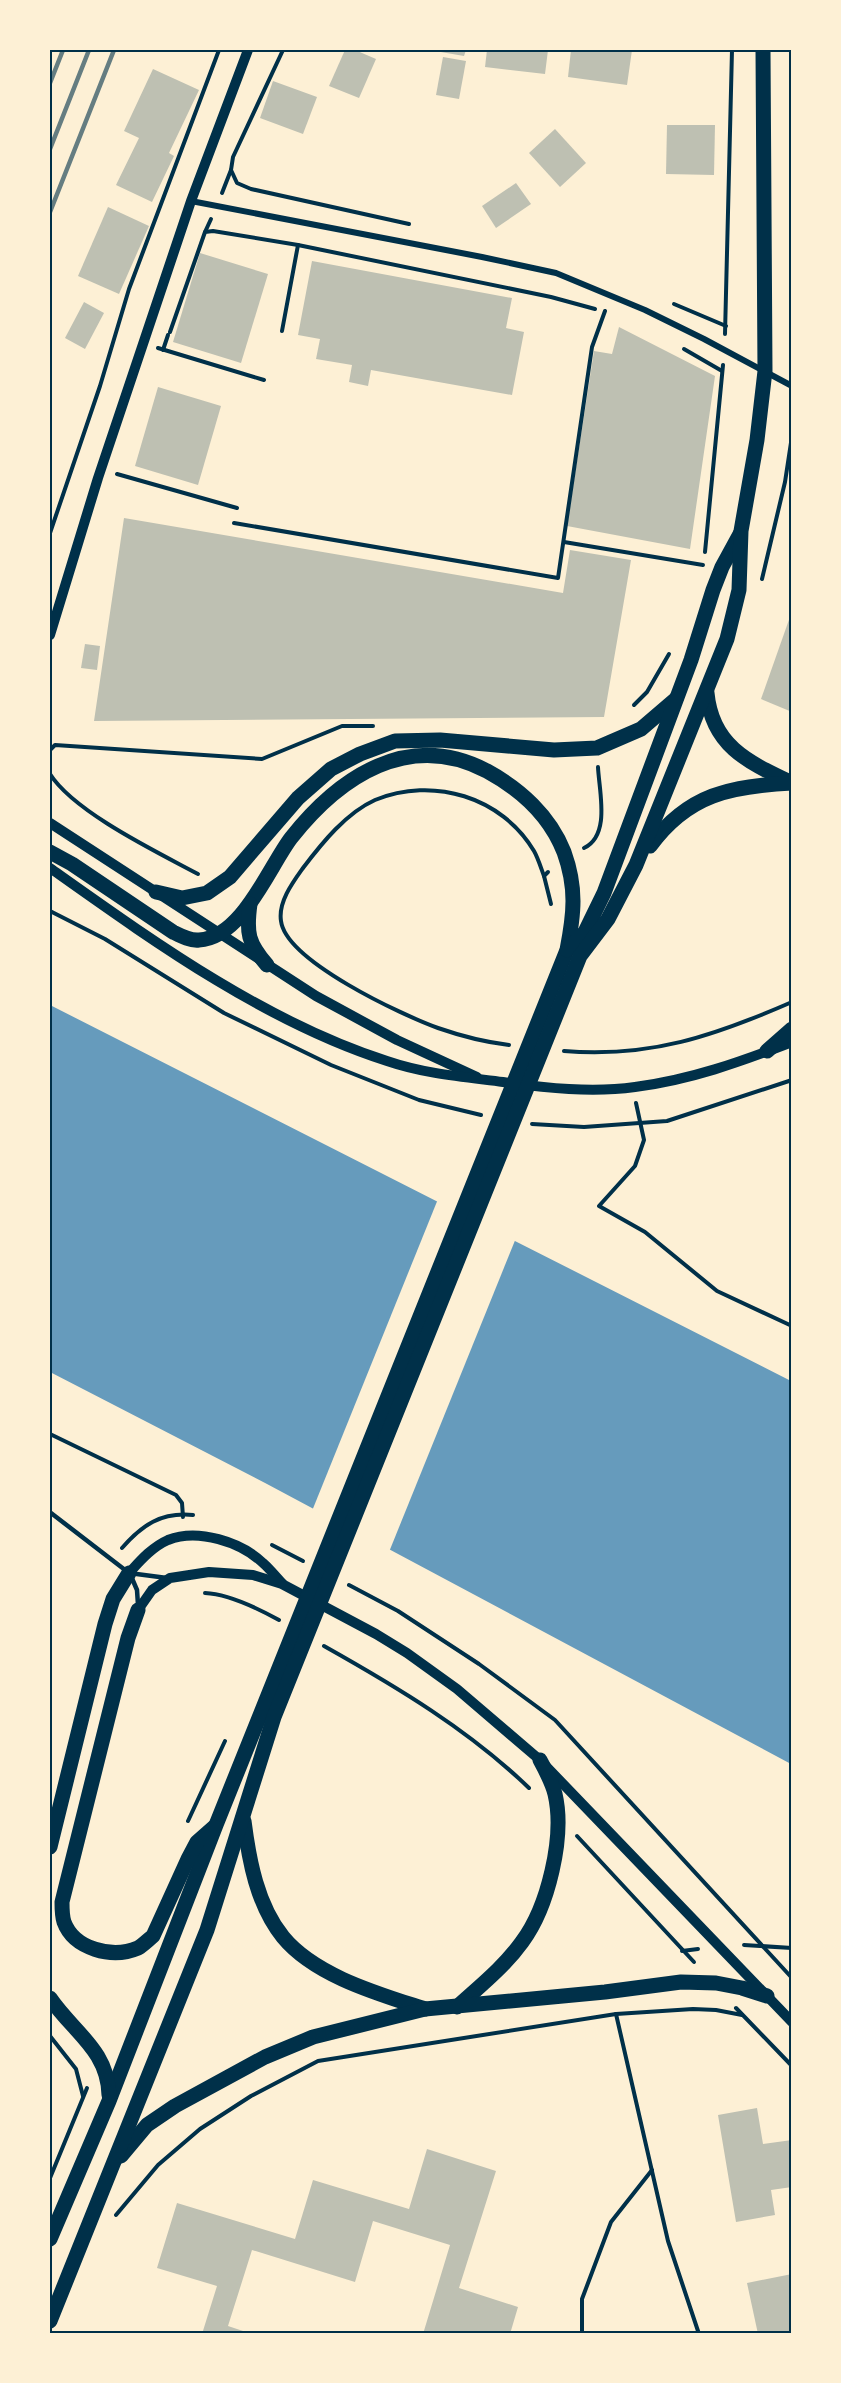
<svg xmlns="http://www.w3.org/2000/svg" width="841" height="2383" viewBox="0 0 841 2383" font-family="'Crimson Pro',serif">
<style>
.water{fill:#669bbc}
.pier{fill:#fdf0d5}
.building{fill:#bec0b2}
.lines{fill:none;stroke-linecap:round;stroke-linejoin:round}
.path{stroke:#003049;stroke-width:4}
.service{stroke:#003049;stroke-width:4.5}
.minor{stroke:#003049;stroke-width:6}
.tertiary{stroke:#003049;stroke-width:10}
.primary{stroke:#003049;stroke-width:15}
.rail{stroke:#657d81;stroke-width:4.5}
.neatline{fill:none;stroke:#003049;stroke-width:2}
</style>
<rect width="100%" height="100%" fill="#fdf0d5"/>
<path class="water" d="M 50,1005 L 791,1381 L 791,1764 L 267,1484 L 50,1372 Z"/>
<path class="pier" d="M 438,1199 L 516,1238 L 389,1552 L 312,1511 Z"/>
<g class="building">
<path d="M 345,50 L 355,50 L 376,59 L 359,98 L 329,86 Z"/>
<path d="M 487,50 L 548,50 L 545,74 L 485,67 Z"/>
<path d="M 571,50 L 632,50 L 627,85 L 568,77 Z"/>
<path d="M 435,51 L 435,50 L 466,50 L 464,56 Z"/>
<path d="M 443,57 L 466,61 L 459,99 L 436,95 Z"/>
<path d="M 153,69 L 199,90 L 169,153 L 174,156 L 152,202 L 116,185 L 139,138 L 124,131 Z"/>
<path d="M 273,81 L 317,97 L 303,134 L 260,118 Z"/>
<path d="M 667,125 L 715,125 L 714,175 L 666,174 Z"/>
<path d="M 555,129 L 586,163 L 560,187 L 529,153 Z"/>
<path d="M 516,183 L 531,204 L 496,228 L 482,206 Z"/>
<path d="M 108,207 L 149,226 L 119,294 L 78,276 Z"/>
<path d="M 200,253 L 268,274 L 241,363 L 173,342 Z"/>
<path d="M 312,261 L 512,298 L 506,328 L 524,332 L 512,395 L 371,370 L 368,386 L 349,382 L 352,365 L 316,359 L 320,339 L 298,335 Z"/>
<path d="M 84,302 L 104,313 L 85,349 L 65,338 Z"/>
<path d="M 619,327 L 715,376 L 690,549 L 567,526 L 594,351 L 612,354 Z"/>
<path d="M 158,387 L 221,406 L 198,485 L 135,466 Z"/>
<path d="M 124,518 L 563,593 L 570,550 L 631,560 L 604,717 L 94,721 Z"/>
<path d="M 791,614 L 792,614 L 792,712 L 761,699 Z"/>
<path d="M 85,644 L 100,646 L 97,670 L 81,668 Z"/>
<path d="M 757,2108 L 763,2144 L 792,2140 L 792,2187 L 771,2190 L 775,2215 L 736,2222 L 718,2115 Z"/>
<path d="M 427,2149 L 496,2171 L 459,2288 L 518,2307 L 510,2334 L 423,2334 L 450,2245 L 373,2221 L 355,2282 L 252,2250 L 228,2326 L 252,2334 L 202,2334 L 217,2286 L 157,2268 L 177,2203 L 295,2239 L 313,2180 L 409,2209 Z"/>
<path d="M 792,2274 L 792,2334 L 758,2334 L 747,2283 Z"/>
</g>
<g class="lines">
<g class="path">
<path d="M 283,50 L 233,157 L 231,170 L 237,183 L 251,189 L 409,224"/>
<path d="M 222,193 L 231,170"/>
<path d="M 205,232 L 211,219"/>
<path d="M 674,304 L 726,326"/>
<path d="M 282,331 L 298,245"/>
<path d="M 170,332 L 205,232 L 213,231 L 298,245 L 551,297 L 595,309"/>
<path d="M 725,334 L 732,50"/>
<path d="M 158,348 L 264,380"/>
<path d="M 684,349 L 722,371"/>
<path d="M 163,350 L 168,335"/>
<path d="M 117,474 L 237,508"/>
<path d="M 234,523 L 558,578 L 592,347 L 605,311"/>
<path d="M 50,533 L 100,386 L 129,289 L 219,50"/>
<path d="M 564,542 L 703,565"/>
<path d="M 705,552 L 723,365"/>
<path d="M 762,579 L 785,482 L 792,436"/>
<path d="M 634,705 L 647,692 L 669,654"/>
<path d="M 50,750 L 55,745 L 262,759 L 342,726 L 373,726"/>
<path d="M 50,774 C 74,812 157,852 198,874"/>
<path d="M 584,848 C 611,835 599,791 598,767"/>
<path d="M 548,872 L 544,876 L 551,904"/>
<path d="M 50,911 L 105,939 L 224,1013 L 331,1065 L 419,1100 L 481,1115"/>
<path d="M 509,1045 C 484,1042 461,1036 438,1028 C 402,1015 286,961 281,921 C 278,902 293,882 303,868 C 322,843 346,813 375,800 C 433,776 502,797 534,851 C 538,858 541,868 544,876"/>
<path d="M 564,1051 C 650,1058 714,1036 792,1002"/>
<path d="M 636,1103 L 644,1140 L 635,1166 L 599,1206 L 645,1232 L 717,1291 L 792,1326"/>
<path d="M 532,1124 L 584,1127 L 667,1121 L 792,1080"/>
<path d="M 50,1434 L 176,1495 L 182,1503 L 183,1517"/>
<path d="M 272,1545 L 303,1561"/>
<path d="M 122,1548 C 142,1525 161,1512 193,1515"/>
<path d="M 349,1585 L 398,1611 L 479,1664 L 555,1720 L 792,1978"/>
<path d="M 205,1593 C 227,1594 259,1609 279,1620"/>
<path d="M 324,1646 C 397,1687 469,1730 529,1788"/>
<path d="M 188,1821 L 225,1741"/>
<path d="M 577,1836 L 694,1962"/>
<path d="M 744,1945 L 792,1948"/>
<path d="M 682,1951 L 698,1949"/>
<path d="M 736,2008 L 792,2066"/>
<path d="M 616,2014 L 668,2241 L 699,2334"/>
<path d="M 50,2036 L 76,2069 L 83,2096"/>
<path d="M 50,2178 L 87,2088"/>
<path d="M 116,2215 L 158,2165 L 200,2129 L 251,2096 L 318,2061 L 616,2014 L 693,2009 L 716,2010 L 742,2015"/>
<path d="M 582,2334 L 582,2299 L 611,2222 L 652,2170"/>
</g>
<g class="service">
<path d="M 50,1515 L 51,1513 L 129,1573 L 167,1578"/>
<path d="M 131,1576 L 137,1590 L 138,1605"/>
</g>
<path class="minor" d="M 191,201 L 482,257 L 556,273 L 645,310 L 704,339 L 792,386"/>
<g class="tertiary">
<path d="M 50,635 L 98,478 L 191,201 L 248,50"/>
<path d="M 50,823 L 316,996 L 397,1040 L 477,1077"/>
<path d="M 50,868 C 153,941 265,1022 387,1061 C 425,1074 464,1077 503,1082 C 546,1088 592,1093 635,1087 C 690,1080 740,1062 792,1042"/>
<path d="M 129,1573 C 140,1561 152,1547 168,1540 C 198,1528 241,1542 263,1563 C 270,1569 276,1577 282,1583"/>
<path d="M 138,1610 L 152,1590 L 170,1578 L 209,1572 L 253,1575 L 282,1584 L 376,1634 L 407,1653 L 457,1689 L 540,1760 L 792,2022"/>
</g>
<g class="primary">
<path d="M 707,693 C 712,746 748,762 792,783"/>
<path d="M 650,846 C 688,794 731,786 792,783"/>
<path d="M 50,852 L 72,864 L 173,932 C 181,936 190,941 199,940 C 242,938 269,867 291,838 C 340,776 409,730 487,771 C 520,789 550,816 564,852 C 577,888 574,914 567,950 L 216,1825 L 109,2101 L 50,2239"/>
<path d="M 156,892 L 182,898 L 207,893 L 230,877 L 298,798 L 331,769 L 360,754 L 395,741 L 440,740 L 554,750 L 597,748 L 641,729 L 676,699"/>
<path d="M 250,904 C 246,933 248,943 267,965"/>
<path d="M 567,950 L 585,932 L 604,893 L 691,660 L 713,590 L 722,567 L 740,534"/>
<path d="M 767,1051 L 792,1029"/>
<path d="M 138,1610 L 128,1638 L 62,1902 C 62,1908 62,1916 64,1922 C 74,1949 112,1959 138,1948 C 143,1945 148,1940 153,1936 L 188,1859 L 197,1842 L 214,1827"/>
<path d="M 244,1821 C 249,1860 257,1905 283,1937 C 315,1976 379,1994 425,2009"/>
<path d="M 50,1847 L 105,1624 L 113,1599 L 129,1573"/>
<path d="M 50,1998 C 73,2032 108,2050 109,2095"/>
<path d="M 457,2007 C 480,1986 504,1967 522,1942 C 548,1907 565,1837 555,1794 C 552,1782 546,1771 540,1760"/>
<path d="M 121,2156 L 147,2125 L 175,2106 L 265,2057 L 313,2037 L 425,2009 L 605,1992 L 681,1982 L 716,1983 L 742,1988 L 767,1996"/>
<path d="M 50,2321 L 207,1930 L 274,1717 L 580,956 L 608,919 L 636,865 L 727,639 L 739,590 L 741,531 L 757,440 L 765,371 L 763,50"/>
</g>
<g class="rail">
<path d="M 50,83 L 63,50"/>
<path d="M 50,149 L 89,50"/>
<path d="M 50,212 L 114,50"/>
</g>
</g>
<rect width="841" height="2383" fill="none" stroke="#fdf0d5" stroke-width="102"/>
<rect x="51" y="51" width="739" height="2281" class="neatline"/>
</svg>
